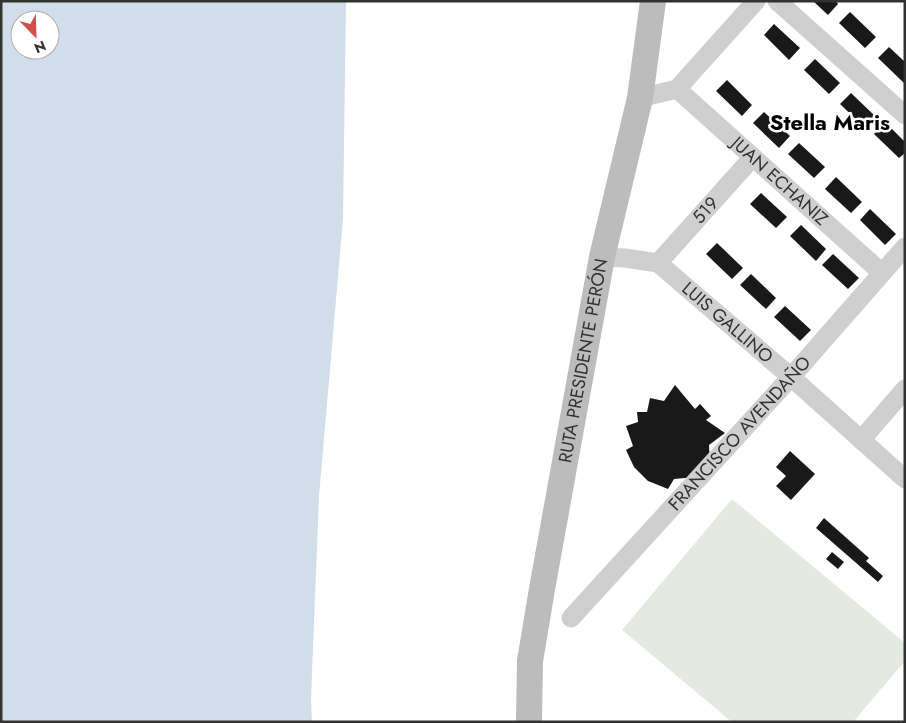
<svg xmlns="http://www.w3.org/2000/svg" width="906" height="723" viewBox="0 0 906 723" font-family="Jost,sans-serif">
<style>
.green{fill:#e4eadf}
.water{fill:#d1deea;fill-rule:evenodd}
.building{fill:#191919}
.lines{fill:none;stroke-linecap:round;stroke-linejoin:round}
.street{stroke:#cfcfcf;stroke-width:19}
.secondary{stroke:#bcbcbc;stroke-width:26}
.labels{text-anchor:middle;stroke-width:5;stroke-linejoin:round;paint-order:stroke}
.street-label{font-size:18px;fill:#323232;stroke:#fff}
.district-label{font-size:22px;font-weight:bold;fill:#000;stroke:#fff}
</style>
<rect width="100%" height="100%" fill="#fff"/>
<path class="green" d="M 732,499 L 905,643 L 905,661 L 853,722 L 732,722 L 622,630 Z"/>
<path class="water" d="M 1,1 L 346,1 L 343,219 L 319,496 L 311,699 L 312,722 L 1,722 ZM 20,20 L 50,20 L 50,50 L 20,50 Z"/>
<g class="building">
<path d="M 813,1 L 836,1 L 838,4 L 828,15 Z"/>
<path d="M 850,12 L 876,37 L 865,48 L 839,23 Z"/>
<path d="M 774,24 L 800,48 L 789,60 L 764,35 Z"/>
<path d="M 889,47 L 905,62 L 904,83 L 878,58 Z"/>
<path d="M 815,59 L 840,83 L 829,94 L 804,70 Z"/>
<path d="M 727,80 L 752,105 L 742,116 L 716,91 Z"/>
<path d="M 851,93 L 876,117 L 865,128 L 840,104 Z"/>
<path d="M 764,112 L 790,136 L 779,148 L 753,123 Z"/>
<path d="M 885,122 L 905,142 L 905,153 L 899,158 L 874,134 Z"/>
<path d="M 799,143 L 825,167 L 814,178 L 788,154 Z"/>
<path d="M 836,177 L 862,202 L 851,213 L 825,189 Z"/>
<path d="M 761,193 L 787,217 L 776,228 L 750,204 Z"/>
<path d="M 870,209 L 896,234 L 885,245 L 860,220 Z"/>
<path d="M 801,225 L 826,249 L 816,261 L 790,236 Z"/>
<path d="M 717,243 L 743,268 L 732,279 L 706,254 Z"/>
<path d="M 833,254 L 859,278 L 848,289 L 822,265 Z"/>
<path d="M 751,274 L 776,298 L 766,309 L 740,285 Z"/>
<path d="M 785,306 L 811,330 L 800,341 L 774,317 Z"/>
<path d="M 675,385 L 695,409 L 700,404 L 711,416 L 706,420 L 725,433 L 709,445 L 710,465 L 696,477 L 674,479 L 668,489 L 648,481 L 634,467 L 626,450 L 633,446 L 626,426 L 638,422 L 637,412 L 647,412 L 650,398 L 664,401 Z"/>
<path d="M 790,451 L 815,474 L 791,500 L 776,486 L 786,476 L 776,467 Z"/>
<path d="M 824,518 L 869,558 L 866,561 L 883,576 L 878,582 L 816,528 Z"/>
<path d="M 832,552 L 844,562 L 838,569 L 826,559 Z"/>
</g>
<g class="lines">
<g class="street">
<path d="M 777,1 L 905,115"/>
<path id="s1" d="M 677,89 L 882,273"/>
<path d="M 677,89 L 756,1"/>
<path d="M 640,98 L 677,89"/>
<path id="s2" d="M 602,257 L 625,258 L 658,263 L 791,377 L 905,479"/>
<path id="s3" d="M 658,263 L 753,157"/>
<path d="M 861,440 L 905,389"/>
<path id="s4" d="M 571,618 L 791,377 L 905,247"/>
</g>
<path class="secondary" id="s5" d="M 529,722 L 530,661 L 542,589 L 602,257 L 640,98 L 653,1"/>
</g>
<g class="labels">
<g class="street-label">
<text dy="6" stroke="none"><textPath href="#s1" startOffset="138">JUAN ECHANIZ</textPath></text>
<text dy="6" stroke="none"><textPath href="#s3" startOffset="71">519</textPath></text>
<text dy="6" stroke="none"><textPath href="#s2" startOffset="148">LUIS GALLINO</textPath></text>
<text dy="6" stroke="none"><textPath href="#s5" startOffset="366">RUTA PRESIDENTE PERÓN</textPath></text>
<text dy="6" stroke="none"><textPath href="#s4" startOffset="250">FRANCISCO AVENDAÑO</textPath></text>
</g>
<g class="district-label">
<text x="830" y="130">Stella Maris</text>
</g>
</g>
<rect width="906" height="723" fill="none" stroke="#323232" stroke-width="5"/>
<g transform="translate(35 35) rotate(157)"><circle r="24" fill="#ffffff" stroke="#adadad"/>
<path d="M0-4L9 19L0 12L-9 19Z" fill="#d34d4a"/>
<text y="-8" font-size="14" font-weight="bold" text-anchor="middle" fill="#323232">N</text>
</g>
</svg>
